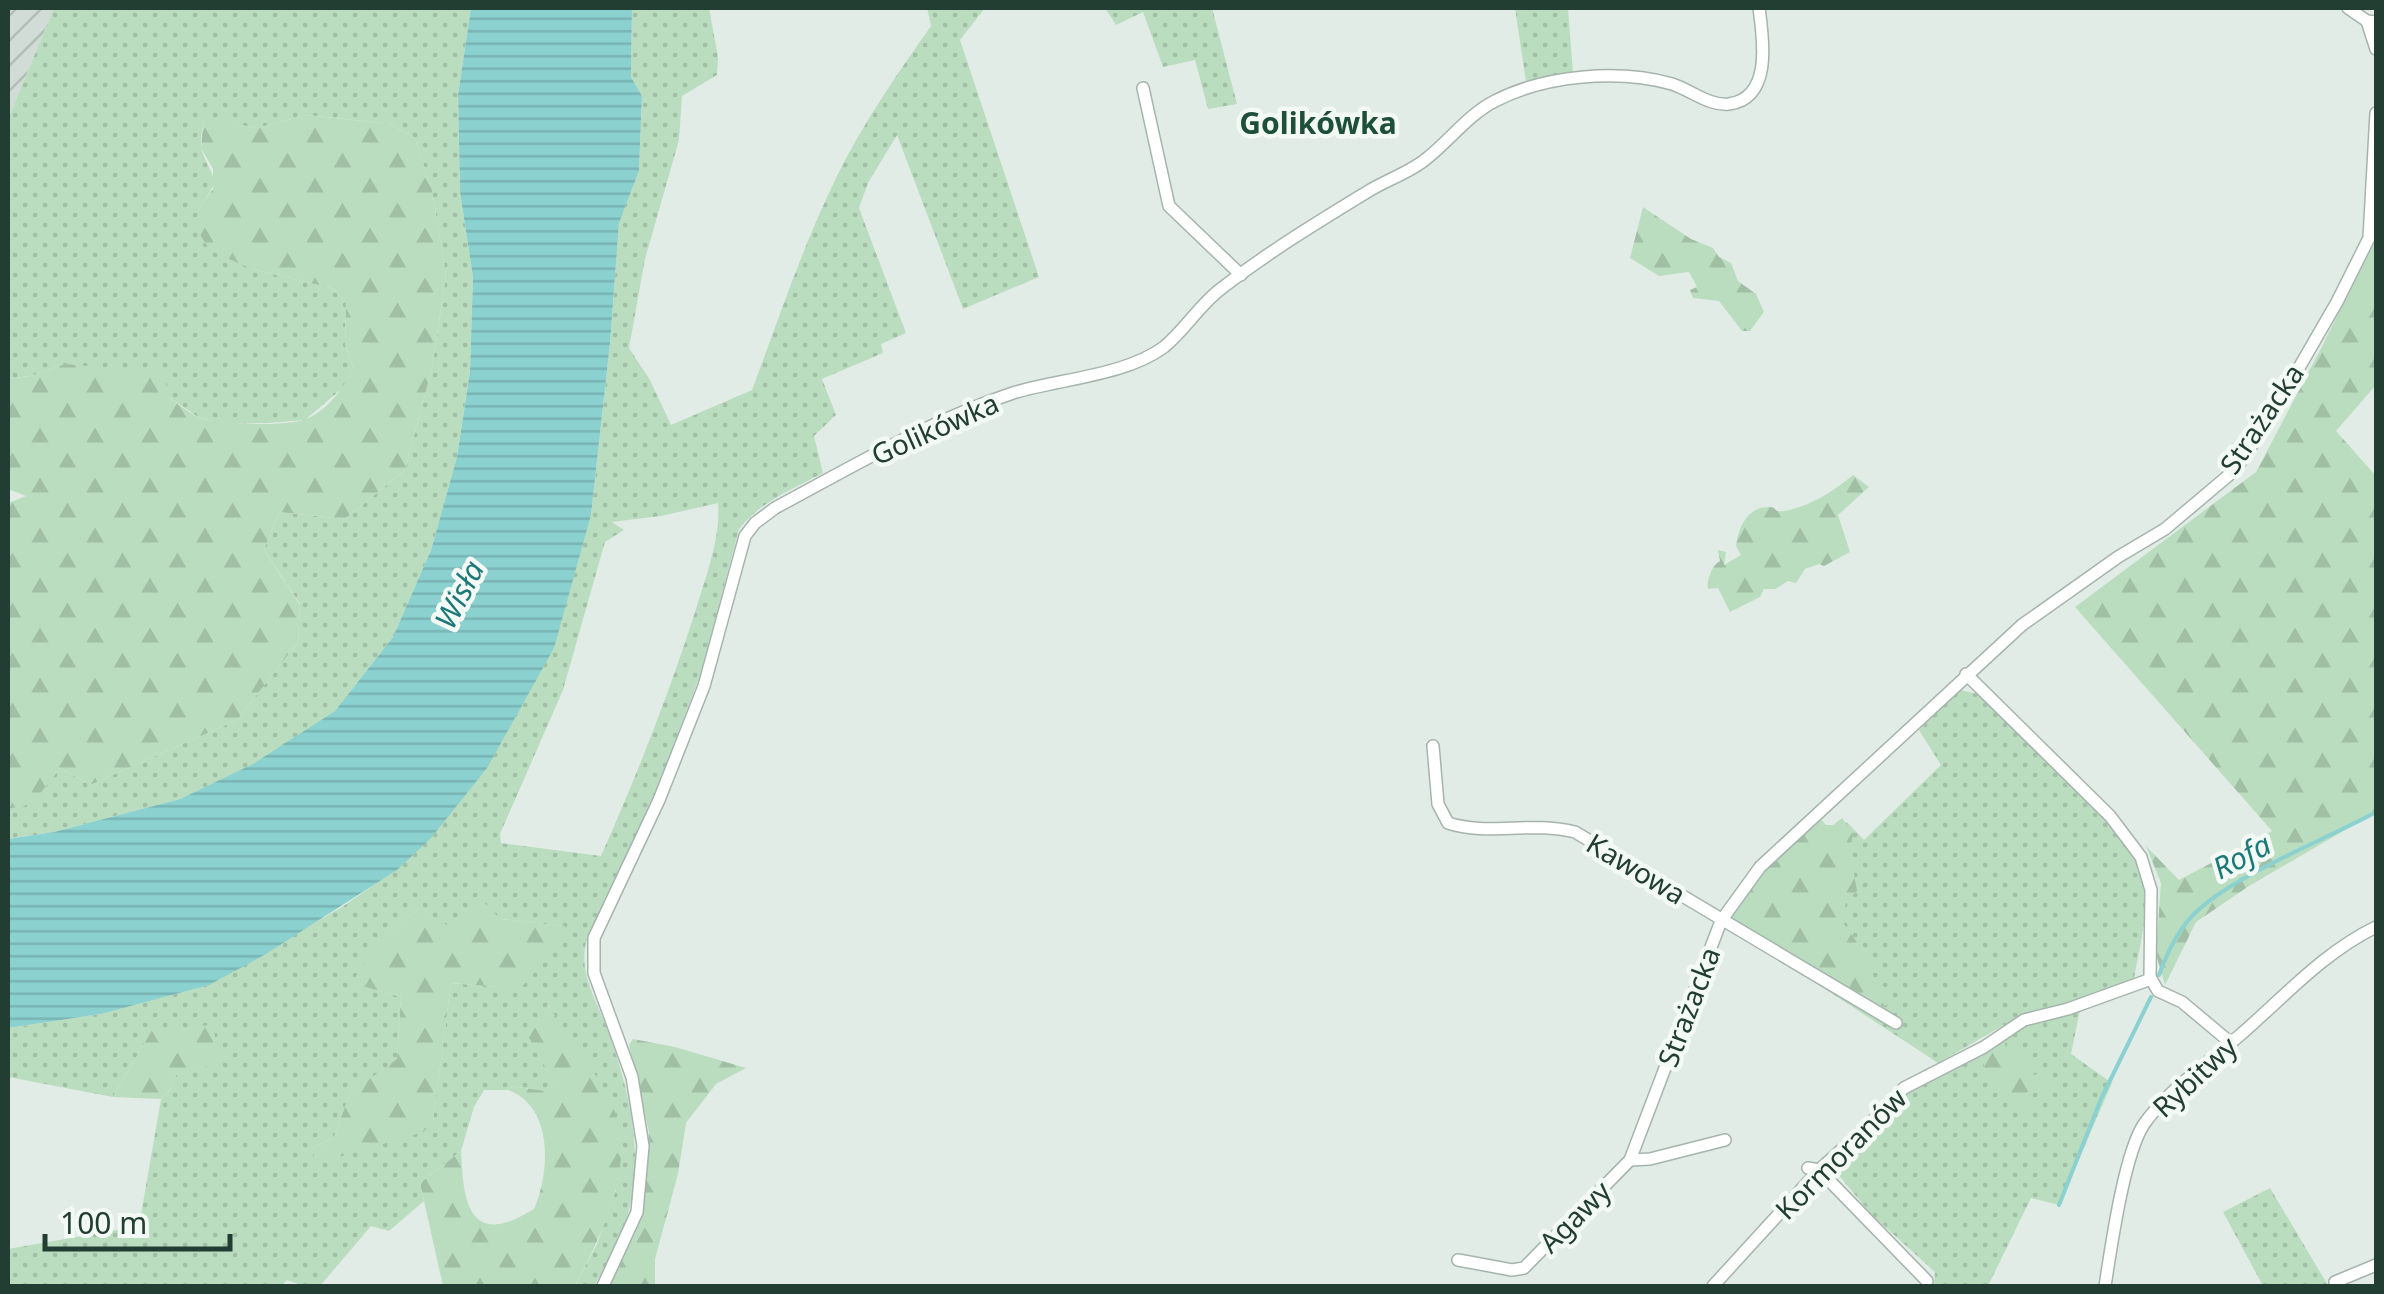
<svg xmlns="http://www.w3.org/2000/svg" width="2384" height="1294" viewBox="0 0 2384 1294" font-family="'Noto Sans',sans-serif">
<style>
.industrial{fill:url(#industrial-furrows)}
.grass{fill:url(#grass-dots);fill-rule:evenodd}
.forest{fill:url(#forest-firs)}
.green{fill:#bbddbf}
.water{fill:url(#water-rules)}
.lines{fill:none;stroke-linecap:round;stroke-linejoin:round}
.stream{stroke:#8bd1d0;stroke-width:4}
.street-casing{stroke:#a5b4ac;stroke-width:14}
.street{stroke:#fff;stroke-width:11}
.labels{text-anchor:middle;stroke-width:9;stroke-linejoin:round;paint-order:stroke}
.street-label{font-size:28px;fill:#223d31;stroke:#f3f9f5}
.neighbourhood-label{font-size:30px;font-weight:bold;fill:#1e4f3b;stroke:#f3f9f5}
.water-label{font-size:30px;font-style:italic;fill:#1d7979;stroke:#f3f9f5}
</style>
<defs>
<pattern id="industrial-furrows" width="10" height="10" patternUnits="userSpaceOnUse" patternTransform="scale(2.5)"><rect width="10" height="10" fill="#d0dcd5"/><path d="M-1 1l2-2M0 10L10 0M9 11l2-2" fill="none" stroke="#b2beb7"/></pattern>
<pattern id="grass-dots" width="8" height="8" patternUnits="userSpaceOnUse" patternTransform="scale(2.5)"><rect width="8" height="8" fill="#bbddbf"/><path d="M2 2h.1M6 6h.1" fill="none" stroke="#a0bfa5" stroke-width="1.8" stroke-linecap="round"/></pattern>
<pattern id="forest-firs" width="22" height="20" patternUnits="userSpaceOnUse" patternTransform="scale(2.5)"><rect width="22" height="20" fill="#bbddbf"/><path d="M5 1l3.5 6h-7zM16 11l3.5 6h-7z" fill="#a0bfa5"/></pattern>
<pattern id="water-rules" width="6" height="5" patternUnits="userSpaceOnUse" patternTransform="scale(2.5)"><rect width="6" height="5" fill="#8bd1d0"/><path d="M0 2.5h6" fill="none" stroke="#78b4b3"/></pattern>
</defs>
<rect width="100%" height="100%" fill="#e2ece6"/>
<path class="industrial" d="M 8,8 L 54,8 L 8,119 Z"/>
<g class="grass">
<path d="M 54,8 L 471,8 L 458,95 L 460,192 L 473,277 L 470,370 L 457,457 L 431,550 L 393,637 L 335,711 L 254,764 L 180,799 L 54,832 L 8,839 L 8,809 L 32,803 L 60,768 L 90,785 L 237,720 L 298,642 L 300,604 L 264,550 L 279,512 L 345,519 L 405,470 L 432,368 L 446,275 L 432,191 L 415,138 L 390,124 L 307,115 L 257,128 L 204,119 C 203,128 199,142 202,151 C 213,182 223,176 199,208 L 252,269 L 331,288 L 346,301 L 345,344 L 353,367 L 345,386 L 305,420 L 269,423 L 226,424 L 198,417 L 170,398 L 65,364 L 30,376 L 8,379 L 8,119 Z"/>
<path d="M 632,8 L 709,8 L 718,57 L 717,75 L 682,96 L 679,140 L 645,259 L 629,348 L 650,380 L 671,425 L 752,390 C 779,318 803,245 837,176 C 863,123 897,74 931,26 L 927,8 L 985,8 L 960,40 L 1039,277 L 963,309 L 897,135 L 868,183 L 859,208 L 906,333 L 881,344 L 883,353 L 822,379 L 836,415 L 814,436 L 823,473 C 793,489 761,501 739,529 L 701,673 L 657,788 L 586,943 C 578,976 600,1006 610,1037 C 630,1092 645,1160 627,1217 C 620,1241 606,1265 594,1286 L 575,1286 L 597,1244 L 616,1190 L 549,1005 L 527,1032 L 560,1094 L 511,1086 L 508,1090 L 484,1090 L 474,1107 L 461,1151 L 420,1183 L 424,1201 L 389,1231 L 371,1226 L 320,1286 L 303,1286 L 287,1280 L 281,1286 L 8,1286 L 8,1249 L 139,1226 L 161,1099 L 171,1089 L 176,1075 L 222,1061 L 152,1030 L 113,1097 L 8,1077 L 8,1028 L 101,1014 L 208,985 L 342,907 L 397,869 L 591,515 L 610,343 L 619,223 L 639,171 L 642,96 L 631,77 ZM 718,503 C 721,537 706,576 696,609 C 669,694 637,775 601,856 L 501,843 L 500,834 L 563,690 L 605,542 L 624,530 L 612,522 L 661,516 ZM 418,908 L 452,929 L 500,919 L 564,926 L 497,987 L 451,983 L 433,1121 L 312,1149 L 334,1137 L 350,1093 L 397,1060 L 401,997 L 353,983 L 373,950 Z"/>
<path d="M 1105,8 L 1212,8 L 1237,104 L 1208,109 L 1195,60 L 1163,67 L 1143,12 L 1116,25 Z"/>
<path d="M 1515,8 L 1568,8 L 1573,73 L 1526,82 Z"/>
<path d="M 1960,690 L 1978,694 C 2017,733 2123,824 2140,871 C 2152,902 2140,946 2134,978 L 2119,988 L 2018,1017 L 1938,1063 L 1726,924 L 1778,855 L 1828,836 L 1847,822 L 1864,840 L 1941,765 L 1919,730 Z"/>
<path d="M 2080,1010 L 2071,1054 L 2112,1083 L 2059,1205 L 2031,1198 L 1988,1286 L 1934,1286 L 1935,1272 L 1871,1214 L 1832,1167 L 1848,1145 L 1908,1089 L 1985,1051 L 2026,1022 Z"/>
<path d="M 2270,1188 L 2326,1282 L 2328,1286 L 2263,1286 L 2223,1212 Z"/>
</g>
<g class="forest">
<path d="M 307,115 L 390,124 L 415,138 L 432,190 L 446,275 L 432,368 L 405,470 L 345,519 L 279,512 L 264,550 L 300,605 L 298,642 L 237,720 L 90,785 L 60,768 L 32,804 L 8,809 L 8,503 L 26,496 L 8,489 L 8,379 L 30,376 L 65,364 L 163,373 L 170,398 C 178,404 187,411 196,416 C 214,425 288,427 306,419 C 328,410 344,388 353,367 L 345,344 L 346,301 L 331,288 L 252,269 L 211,251 L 196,229 L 199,208 L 213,189 L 213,169 L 201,148 L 204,118 L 257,128 Z"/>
<path d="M 1643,207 L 1691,239 L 1713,248 L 1719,257 L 1731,263 L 1738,281 L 1756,294 L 1764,312 L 1750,331 L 1742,331 L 1719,301 L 1693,298 L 1690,290 L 1697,287 L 1689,272 L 1659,276 L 1630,258 Z"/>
<path d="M 2376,296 L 2376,385 L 2336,431 L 2376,476 L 2376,812 L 2249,886 L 2196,922 L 2165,985 L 2156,954 L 2161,883 L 2146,846 L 2179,880 L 2272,831 L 2075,607 L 2256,472 L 2336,320 Z"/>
<path d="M 1853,475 L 1869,487 L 1838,515 L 1850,552 L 1824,566 L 1819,564 L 1805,569 L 1796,583 L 1788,581 L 1775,589 L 1764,589 L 1760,597 L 1730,612 L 1718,588 L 1708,589 C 1706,581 1712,565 1720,561 L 1718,550 L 1726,552 L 1724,565 L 1741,555 L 1736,546 C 1738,529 1747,507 1768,507 C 1779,507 1772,513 1784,511 C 1809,507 1834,491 1853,475 Z"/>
<path d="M 1842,818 L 1853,833 L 1850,851 L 1857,891 L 1846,902 L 1842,921 L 1868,958 L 1874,978 L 1891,993 L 1891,1001 L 1884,1007 L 1738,924 L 1732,915 L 1778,855 L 1816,821 L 1822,820 L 1826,825 L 1833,825 Z"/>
<path d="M 483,901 L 500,919 L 565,926 L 530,979 L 511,996 L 497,987 L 451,983 L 433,1122 L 423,1132 L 316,1164 L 312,1149 L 334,1137 L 350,1093 L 397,1059 L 401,997 L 352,983 L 372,950 L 418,908 L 452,928 Z"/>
<path d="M 548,1005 C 568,1036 601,1077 614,1110 C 637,1165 600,1238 575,1286 L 443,1286 L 420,1183 L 461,1151 C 463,1178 462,1234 504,1223 C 514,1221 525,1214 534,1209 C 550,1172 554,1107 508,1090 L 510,1086 L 559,1093 L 526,1032 Z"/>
<path d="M 212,1025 L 222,1062 L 176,1075 L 171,1089 L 161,1099 L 113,1097 L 152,1030 Z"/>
<path d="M 633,1039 L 675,1047 L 746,1068 L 716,1084 L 686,1123 L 678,1174 L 655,1259 L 655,1286 L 610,1286 L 642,1214 L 649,1132 L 629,1045 Z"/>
<path d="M 2003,1039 L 2007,1049 L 2029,1055 L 2034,1075 L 2044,1072 L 2050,1075 L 2051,1086 L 2044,1089 L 2034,1087 L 2025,1094 L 2025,1101 L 2030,1104 L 2027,1116 L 2023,1117 L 2015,1108 L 2016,1102 L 2002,1094 L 2000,1085 L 1991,1078 L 1978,1055 Z"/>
</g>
<path class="green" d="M 2376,224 L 2376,301 L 2324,342 L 2376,240 Z"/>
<path class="water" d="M 471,8 L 632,8 L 631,77 L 642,96 L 639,171 L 619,223 L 610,343 L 591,515 L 554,648 L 487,768 L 431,838 L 397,870 L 266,954 L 209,985 L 101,1014 L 8,1028 L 8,839 L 54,832 L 180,799 L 253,764 L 335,711 L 393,637 L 431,550 L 457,457 L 470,371 L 473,277 L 460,192 L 458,95 Z"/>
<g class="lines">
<g class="stream">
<path d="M 2159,975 C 2167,953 2177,931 2194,914 C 2233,875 2325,840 2376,812"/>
<path d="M 2059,1205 L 2101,1099 L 2151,997"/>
</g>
<g class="street-casing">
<g id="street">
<path d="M 2348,8 L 2367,21 L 2376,22"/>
<path d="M 2367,21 L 2376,49"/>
<path d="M 1143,88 L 1169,206 L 1241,275"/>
<path d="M 1966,674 L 2110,816 L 2141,857 L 2151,890 L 2150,977 L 2158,991 L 2182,1002 L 2231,1043"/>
<path d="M 1433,746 L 1438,804 L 1448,823 C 1488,836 1529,821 1575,832 L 1896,1023"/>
<path d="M 1630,1160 L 1650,1159 L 1725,1140"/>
<path d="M 1808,1168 L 1819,1170 L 1927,1281"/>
<path d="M 1458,1260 L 1512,1270 L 1524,1268 L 1630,1160 L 1721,921 L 1760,867 L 2022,625 L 2118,557 L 2165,529 L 2235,470 L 2267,423 L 2337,302 L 2369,238 L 2376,113"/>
<path d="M 2335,1282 L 2376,1265"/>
<path d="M 603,1286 L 637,1212 L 643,1146 L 632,1077 L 594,973 L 594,938 L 659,800 L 704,686 L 745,536 L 755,523 L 775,508 C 852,467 929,421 1013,393 C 1058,379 1125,376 1164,347 C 1185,330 1200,304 1222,288 C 1267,253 1318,222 1367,192 C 1386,180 1409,173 1426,159 C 1449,141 1469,114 1495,101 C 1545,75 1618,69 1672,84 C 1691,90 1708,106 1729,104 C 1773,98 1763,38 1759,8"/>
<path d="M 1713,1286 L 1819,1170 L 1868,1126 L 1904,1088 L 1984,1047 L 2024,1020 L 2068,1009 L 2151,979"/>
<path d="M 2105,1286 C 2111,1248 2124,1154 2144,1124 C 2167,1091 2209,1062 2239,1036 C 2283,998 2324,952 2376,927"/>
</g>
</g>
<use href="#street" class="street"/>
</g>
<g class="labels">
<g class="street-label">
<text transform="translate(2262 419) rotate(-56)" y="10">Strażacka</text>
<text transform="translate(935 429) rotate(-24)" y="10">Golikówka</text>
<text transform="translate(1636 869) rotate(31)" y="10">Kawowa</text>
<text transform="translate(1689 1007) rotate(-69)" y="10">Strażacka</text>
<text transform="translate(2195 1077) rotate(-43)" y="10">Rybitwy</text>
<text transform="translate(1841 1154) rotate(-45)" y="10">Kormoranów</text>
<text transform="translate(1575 1217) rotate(-45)" y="10">Agawy</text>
</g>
<g class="neighbourhood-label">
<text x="1318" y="134">Golikówka</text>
</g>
<g class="water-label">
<text transform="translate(460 595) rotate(-63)" y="10">Wisła</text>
<text transform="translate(2242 857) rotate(-28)" y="10">Rofa</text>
</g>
</g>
<rect width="2384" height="1294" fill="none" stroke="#223d31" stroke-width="20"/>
<path d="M45 1234v15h185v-15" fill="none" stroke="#223d31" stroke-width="5"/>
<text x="60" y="1234" font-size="30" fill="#223d31" stroke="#f3f9f5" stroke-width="8" paint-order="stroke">100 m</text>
</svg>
